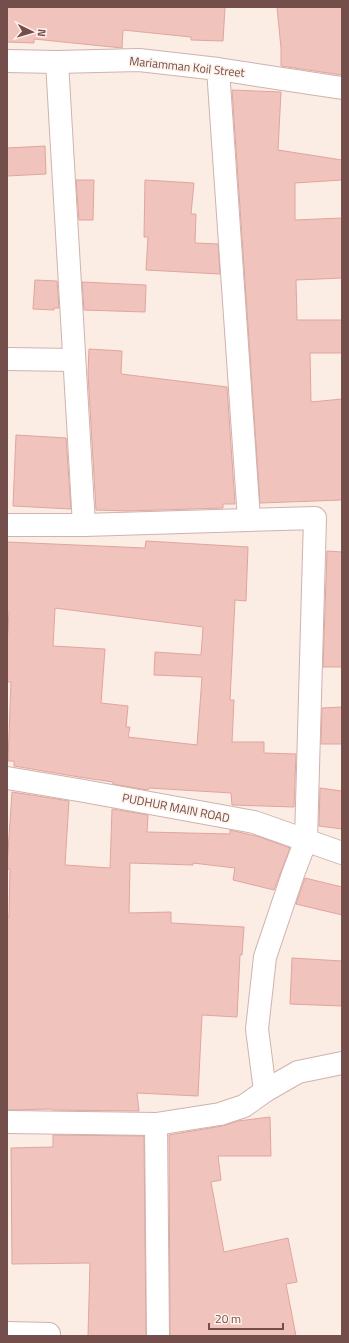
<svg xmlns="http://www.w3.org/2000/svg" width="349" height="1343" viewBox="0 0 349 1343" font-family="'Titillium Web',sans-serif">
<style>
.building{fill:#f0c3bd;stroke:#e2a59d;fill-rule:evenodd}
.lines{fill:none;stroke-linecap:round;stroke-linejoin:round}
.minor-casing{stroke:#cfb3ae;stroke-width:24}
.minor{stroke:#fff;stroke-width:22}
.labels{text-anchor:middle;stroke-width:3;stroke-linejoin:round;paint-order:stroke}
.street-label{font-size:12px;fill:#734e4a;stroke:#fef1ea}
</style>
<rect width="100%" height="100%" fill="#fbece4"/>
<g class="building">
<path d="M 7,7 L 225,7 L 223,41 L 191,40 L 191,37 L 123,30 L 122,48 L 34,39 L 34,43 L 7,42 Z"/>
<path d="M 277,7 L 342,7 L 342,75 L 281,66 L 281,48 Z"/>
<path d="M 232,90 L 281,92 L 278,150 L 342,160 L 342,180 L 295,183 L 295,220 L 342,218 L 342,278 L 296,280 L 297,320 L 342,320 L 342,353 L 310,353 L 311,402 L 342,399 L 342,500 L 260,503 Z"/>
<path d="M 45,146 L 46,174 L 7,176 L 7,148 Z"/>
<path d="M 76,180 L 94,180 L 93,220 L 79,220 Z"/>
<path d="M 145,180 L 194,183 L 191,214 L 196,214 L 195,243 L 218,244 L 220,274 L 146,270 L 148,237 L 144,237 Z"/>
<path d="M 35,280 L 57,281 L 59,308 L 54,308 L 54,310 L 33,309 Z"/>
<path d="M 82,282 L 146,285 L 145,312 L 84,310 Z"/>
<path d="M 89,349 L 122,351 L 121,374 L 227,387 L 235,504 L 223,504 L 223,508 L 127,511 L 96,510 L 88,374 Z"/>
<path d="M 16,435 L 66,438 L 71,509 L 13,506 Z"/>
<path d="M 146,541 L 248,547 L 246,601 L 235,600 L 230,700 L 234,700 L 232,742 L 264,742 L 264,753 L 296,754 L 294,807 L 232,805 L 231,793 L 149,788 L 148,790 L 113,784 L 113,782 L 79,777 L 14,766 L 14,761 L 8,761 L 11,682 L 7,682 L 7,645 L 9,612 L 7,612 L 7,542 L 145,548 ZM 55,608 L 203,627 L 201,655 L 155,652 L 154,675 L 202,677 L 197,745 L 128,737 L 130,727 L 126,727 L 128,706 L 101,703 L 105,649 L 53,646 Z"/>
<path d="M 327,551 L 342,552 L 342,667 L 323,667 Z"/>
<path d="M 342,707 L 342,744 L 321,744 L 322,708 Z"/>
<path d="M 320,788 L 342,791 L 342,829 L 319,826 Z"/>
<path d="M 12,792 L 69,801 L 65,865 L 110,868 L 112,809 L 148,815 L 147,832 L 230,834 L 230,830 L 260,837 L 290,848 L 274,890 L 233,880 L 235,868 L 193,863 L 193,865 L 130,863 L 129,913 L 171,912 L 171,923 L 244,927 L 242,955 L 240,955 L 237,1017 L 202,1015 L 198,1096 L 137,1093 L 139,1111 L 52,1110 L 52,1109 L 7,1110 L 7,916 L 9,917 L 10,869 L 7,869 L 7,866 Z"/>
<path d="M 305,878 L 342,887 L 342,915 L 296,904 Z"/>
<path d="M 292,958 L 342,961 L 342,1006 L 290,1004 Z"/>
<path d="M 270,1117 L 271,1156 L 218,1156 L 221,1180 L 211,1182 L 224,1252 L 288,1238 L 297,1282 L 286,1284 L 296,1336 L 170,1336 L 169,1135 L 222,1126 L 238,1121 Z"/>
<path d="M 53,1135 L 144,1136 L 146,1336 L 88,1336 L 90,1263 L 12,1264 L 11,1148 L 53,1147 Z"/>
</g>
<g class="lines">
<g class="minor-casing">
<g id="minor">
<path d="M 7,61 L 57,62 L 139,60 L 218,69 L 342,88"/>
<path d="M 57,62 L 84,525"/>
<path d="M 218,69 L 249,519"/>
<path d="M 7,359 L 74,360"/>
<path d="M 7,525 L 84,525 L 315,518 L 306,840 L 293,874 L 265,957 L 257,1029 L 265,1091"/>
<path d="M 7,778 L 84,791 L 254,822 L 342,853"/>
<path d="M 7,1122 L 156,1124 L 220,1114 L 244,1106 L 265,1091 L 298,1072 L 342,1063"/>
<path d="M 156,1124 L 158,1336"/>
<path d="M 7,1333 L 49,1334"/>
</g>
</g>
<use href="#minor" class="minor"/>
</g>
<g class="labels">
<g class="street-label">
<text transform="translate(187 67) rotate(6)" y="4">Mariamman Koil Street</text>
<text transform="translate(176 808) rotate(11)" y="4">PUDHUR MAIN ROAD</text>
</g>
</g>
<rect width="349" height="1343" fill="none" stroke="#734e4a" stroke-width="16"/>
<g transform="translate(32 32) rotate(95)" stroke="#fef1ea" stroke-width="3" paint-order="stroke">
<path d="M0-3L7 15L0 10L-7 15Z" fill="#734e4a"/>
<text y="-6" font-size="11" font-weight="bold" text-anchor="middle" fill="#734e4a">N</text>
</g>
<path d="M209 1323v6h74v-6" fill="none" stroke="#734e4a" stroke-width="2"/>
<text x="215" y="1323" font-size="12" fill="#734e4a" stroke="#fef1ea" stroke-width="3" paint-order="stroke">20 m</text>
</svg>
